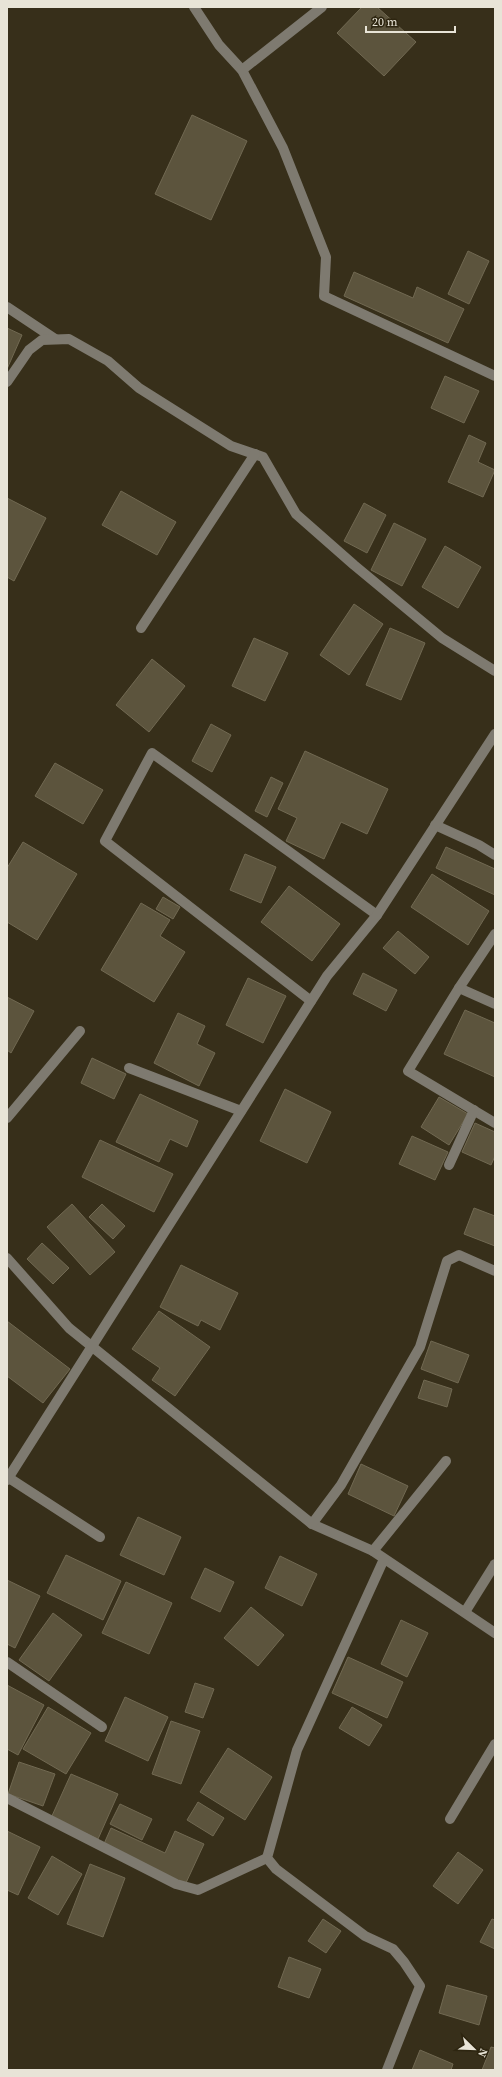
<svg xmlns="http://www.w3.org/2000/svg" width="502" height="2077" viewBox="0 0 502 2077" font-family="'Source Serif 4',serif">
<style>
.building{fill:#5c543d;stroke:#716952}
.lines{fill:none;stroke-linecap:round;stroke-linejoin:round}
.minor{stroke:#7e7a70;stroke-width:10}
</style>
<rect width="100%" height="100%" fill="#372f1a"/>
<g class="building">
<path d="M 362,7 L 377,7 L 416,42 L 384,76 L 337,33 Z"/>
<path d="M 192,115 L 247,141 L 211,220 L 155,194 Z"/>
<path d="M 468,251 L 489,261 L 469,304 L 448,294 Z"/>
<path d="M 354,272 L 413,298 L 417,287 L 464,309 L 448,343 L 344,296 Z"/>
<path d="M 7,328 L 22,335 L 7,369 Z"/>
<path d="M 445,376 L 479,391 L 464,423 L 431,408 Z"/>
<path d="M 469,435 L 486,443 L 478,462 L 495,470 L 483,497 L 448,482 Z"/>
<path d="M 121,491 L 176,522 L 157,555 L 102,525 Z"/>
<path d="M 7,498 L 46,518 L 14,581 L 7,577 Z"/>
<path d="M 364,503 L 386,515 L 367,553 L 344,541 Z"/>
<path d="M 394,523 L 426,539 L 402,586 L 371,570 Z"/>
<path d="M 445,546 L 481,567 L 458,608 L 422,587 Z"/>
<path d="M 354,604 L 383,624 L 349,675 L 320,655 Z"/>
<path d="M 390,628 L 425,643 L 401,700 L 366,685 Z"/>
<path d="M 254,638 L 288,653 L 265,701 L 232,686 Z"/>
<path d="M 152,659 L 185,686 L 149,732 L 116,705 Z"/>
<path d="M 211,724 L 231,735 L 212,772 L 192,761 Z"/>
<path d="M 305,751 L 388,789 L 367,834 L 341,822 L 324,859 L 286,841 L 297,818 L 278,809 Z"/>
<path d="M 55,763 L 103,790 L 83,824 L 35,796 Z"/>
<path d="M 271,777 L 283,783 L 267,817 L 255,811 Z"/>
<path d="M 23,842 L 77,874 L 37,940 L 7,922 L 7,868 Z"/>
<path d="M 446,847 L 495,869 L 495,895 L 436,868 Z"/>
<path d="M 245,854 L 276,867 L 261,903 L 230,890 Z"/>
<path d="M 432,874 L 489,911 L 468,945 L 411,907 Z"/>
<path d="M 289,886 L 340,924 L 312,961 L 261,922 Z"/>
<path d="M 163,897 L 180,907 L 173,919 L 156,909 Z"/>
<path d="M 141,903 L 170,920 L 160,936 L 185,952 L 154,1002 L 101,970 Z"/>
<path d="M 398,931 L 429,957 L 415,974 L 383,948 Z"/>
<path d="M 363,973 L 397,990 L 386,1011 L 353,994 Z"/>
<path d="M 248,978 L 286,996 L 263,1043 L 226,1025 Z"/>
<path d="M 7,997 L 34,1011 L 11,1053 L 7,1050 Z"/>
<path d="M 465,1010 L 495,1023 L 495,1077 L 444,1054 Z"/>
<path d="M 178,1013 L 205,1026 L 197,1044 L 215,1053 L 199,1086 L 154,1063 Z"/>
<path d="M 92,1058 L 126,1074 L 114,1099 L 81,1083 Z"/>
<path d="M 285,1089 L 331,1112 L 307,1163 L 260,1141 Z"/>
<path d="M 140,1094 L 198,1121 L 187,1147 L 170,1139 L 159,1162 L 116,1142 Z"/>
<path d="M 439,1097 L 468,1114 L 449,1145 L 421,1127 Z"/>
<path d="M 475,1123 L 495,1132 L 495,1156 L 491,1165 L 462,1152 Z"/>
<path d="M 412,1136 L 448,1152 L 435,1180 L 399,1164 Z"/>
<path d="M 100,1140 L 173,1174 L 154,1212 L 82,1177 Z"/>
<path d="M 72,1204 L 115,1252 L 90,1275 L 47,1227 Z"/>
<path d="M 102,1204 L 125,1226 L 113,1239 L 89,1217 Z"/>
<path d="M 474,1208 L 495,1216 L 495,1246 L 464,1234 Z"/>
<path d="M 42,1243 L 69,1268 L 53,1284 L 27,1259 Z"/>
<path d="M 181,1265 L 238,1293 L 220,1330 L 201,1320 L 198,1326 L 160,1307 Z"/>
<path d="M 159,1311 L 210,1347 L 175,1396 L 152,1380 L 160,1368 L 132,1349 Z"/>
<path d="M 7,1321 L 70,1369 L 43,1403 L 7,1376 Z"/>
<path d="M 431,1341 L 469,1355 L 458,1383 L 421,1369 Z"/>
<path d="M 424,1380 L 452,1389 L 447,1407 L 418,1398 Z"/>
<path d="M 361,1464 L 408,1486 L 394,1516 L 348,1494 Z"/>
<path d="M 138,1517 L 181,1537 L 164,1575 L 120,1555 Z"/>
<path d="M 66,1555 L 121,1581 L 103,1620 L 47,1593 Z"/>
<path d="M 280,1556 L 317,1574 L 302,1606 L 265,1588 Z"/>
<path d="M 205,1568 L 234,1582 L 220,1612 L 191,1598 Z"/>
<path d="M 7,1580 L 40,1596 L 15,1648 L 7,1644 Z"/>
<path d="M 126,1582 L 172,1603 L 149,1654 L 102,1633 Z"/>
<path d="M 251,1607 L 284,1635 L 258,1666 L 224,1638 Z"/>
<path d="M 53,1613 L 82,1635 L 49,1681 L 19,1660 Z"/>
<path d="M 401,1620 L 428,1633 L 407,1677 L 381,1664 Z"/>
<path d="M 348,1657 L 403,1682 L 387,1718 L 332,1693 Z"/>
<path d="M 195,1683 L 214,1689 L 203,1718 L 185,1712 Z"/>
<path d="M 7,1685 L 44,1705 L 18,1755 L 7,1749 Z"/>
<path d="M 125,1697 L 168,1717 L 148,1761 L 105,1741 Z"/>
<path d="M 48,1707 L 91,1733 L 66,1774 L 23,1749 Z"/>
<path d="M 352,1707 L 382,1725 L 369,1746 L 339,1728 Z"/>
<path d="M 171,1721 L 200,1731 L 181,1784 L 152,1774 Z"/>
<path d="M 228,1748 L 272,1777 L 245,1820 L 200,1792 Z"/>
<path d="M 19,1762 L 55,1774 L 43,1806 L 8,1794 Z"/>
<path d="M 71,1774 L 118,1794 L 98,1839 L 51,1818 Z"/>
<path d="M 198,1802 L 224,1818 L 213,1836 L 187,1820 Z"/>
<path d="M 120,1804 L 152,1819 L 142,1840 L 110,1824 Z"/>
<path d="M 111,1828 L 165,1853 L 175,1831 L 204,1844 L 185,1885 L 103,1846 Z"/>
<path d="M 7,1831 L 40,1847 L 18,1895 L 7,1890 Z"/>
<path d="M 458,1852 L 483,1870 L 458,1904 L 433,1886 Z"/>
<path d="M 52,1856 L 82,1874 L 58,1915 L 28,1898 Z"/>
<path d="M 90,1864 L 125,1878 L 103,1937 L 67,1924 Z"/>
<path d="M 323,1919 L 341,1931 L 326,1953 L 308,1941 Z"/>
<path d="M 492,1919 L 495,1920 L 495,1949 L 480,1942 Z"/>
<path d="M 289,1957 L 321,1969 L 309,1998 L 278,1987 Z"/>
<path d="M 447,1985 L 487,1996 L 479,2025 L 439,2013 Z"/>
<path d="M 491,2047 L 495,2048 L 495,2070 L 482,2070 Z"/>
<path d="M 420,2050 L 453,2064 L 451,2070 L 412,2070 Z"/>
</g>
<g class="lines">
<g class="minor">
<path d="M 194,7 L 219,45 L 242,70 L 283,148 L 326,257 L 324,296 L 495,376"/>
<path d="M 242,70 L 322,7"/>
<path d="M 7,307 L 55,339"/>
<path d="M 7,382 L 29,350 L 42,340 L 69,339 L 108,361 L 139,388 L 231,446 L 263,457 L 296,514 L 354,565 L 442,638 L 495,671"/>
<path d="M 141,628 L 255,454"/>
<path d="M 435,825 L 479,845 L 495,855"/>
<path d="M 495,934 L 459,988 L 495,1004"/>
<path d="M 459,988 L 408,1071 L 495,1123"/>
<path d="M 311,1001 L 105,841 L 152,753 L 377,915"/>
<path d="M 129,1068 L 241,1111"/>
<path d="M 7,1118 L 80,1031"/>
<path d="M 449,1165 L 474,1110"/>
<path d="M 7,1258 L 69,1328 L 312,1524 L 373,1551 L 495,1633"/>
<path d="M 9,1478 L 100,1537"/>
<path d="M 7,1480 L 327,976 L 377,915 L 495,734"/>
<path d="M 312,1524 L 341,1485 L 420,1347 L 447,1261 L 459,1255 L 495,1271"/>
<path d="M 373,1551 L 446,1461"/>
<path d="M 384,1559 L 297,1750 L 267,1858 L 276,1869 L 365,1936 L 393,1949 L 404,1962 L 420,1986 L 387,2070"/>
<path d="M 465,1612 L 495,1564"/>
<path d="M 7,1662 L 102,1727"/>
<path d="M 7,1798 L 176,1884 L 198,1890 L 267,1858"/>
<path d="M 450,1819 L 495,1744"/>
</g>
</g>
<rect width="502" height="2077" fill="none" stroke="#e8e4d7" stroke-width="16"/>
<g transform="translate(474 2049) rotate(113)" stroke="#2d2510" stroke-width="3" paint-order="stroke">
<path d="M0-3L7 15L0 10L-7 15Z" fill="#e8e4d7"/>
<text y="-6" font-size="11" font-weight="bold" text-anchor="middle" fill="#e8e4d7">N</text>
</g>
<path d="M366 26v6h89v-6" fill="none" stroke="#e8e4d7" stroke-width="2"/>
<text x="372" y="26" font-size="12" fill="#e8e4d7" stroke="#2d2510" stroke-width="3" paint-order="stroke">20 m</text>
</svg>
